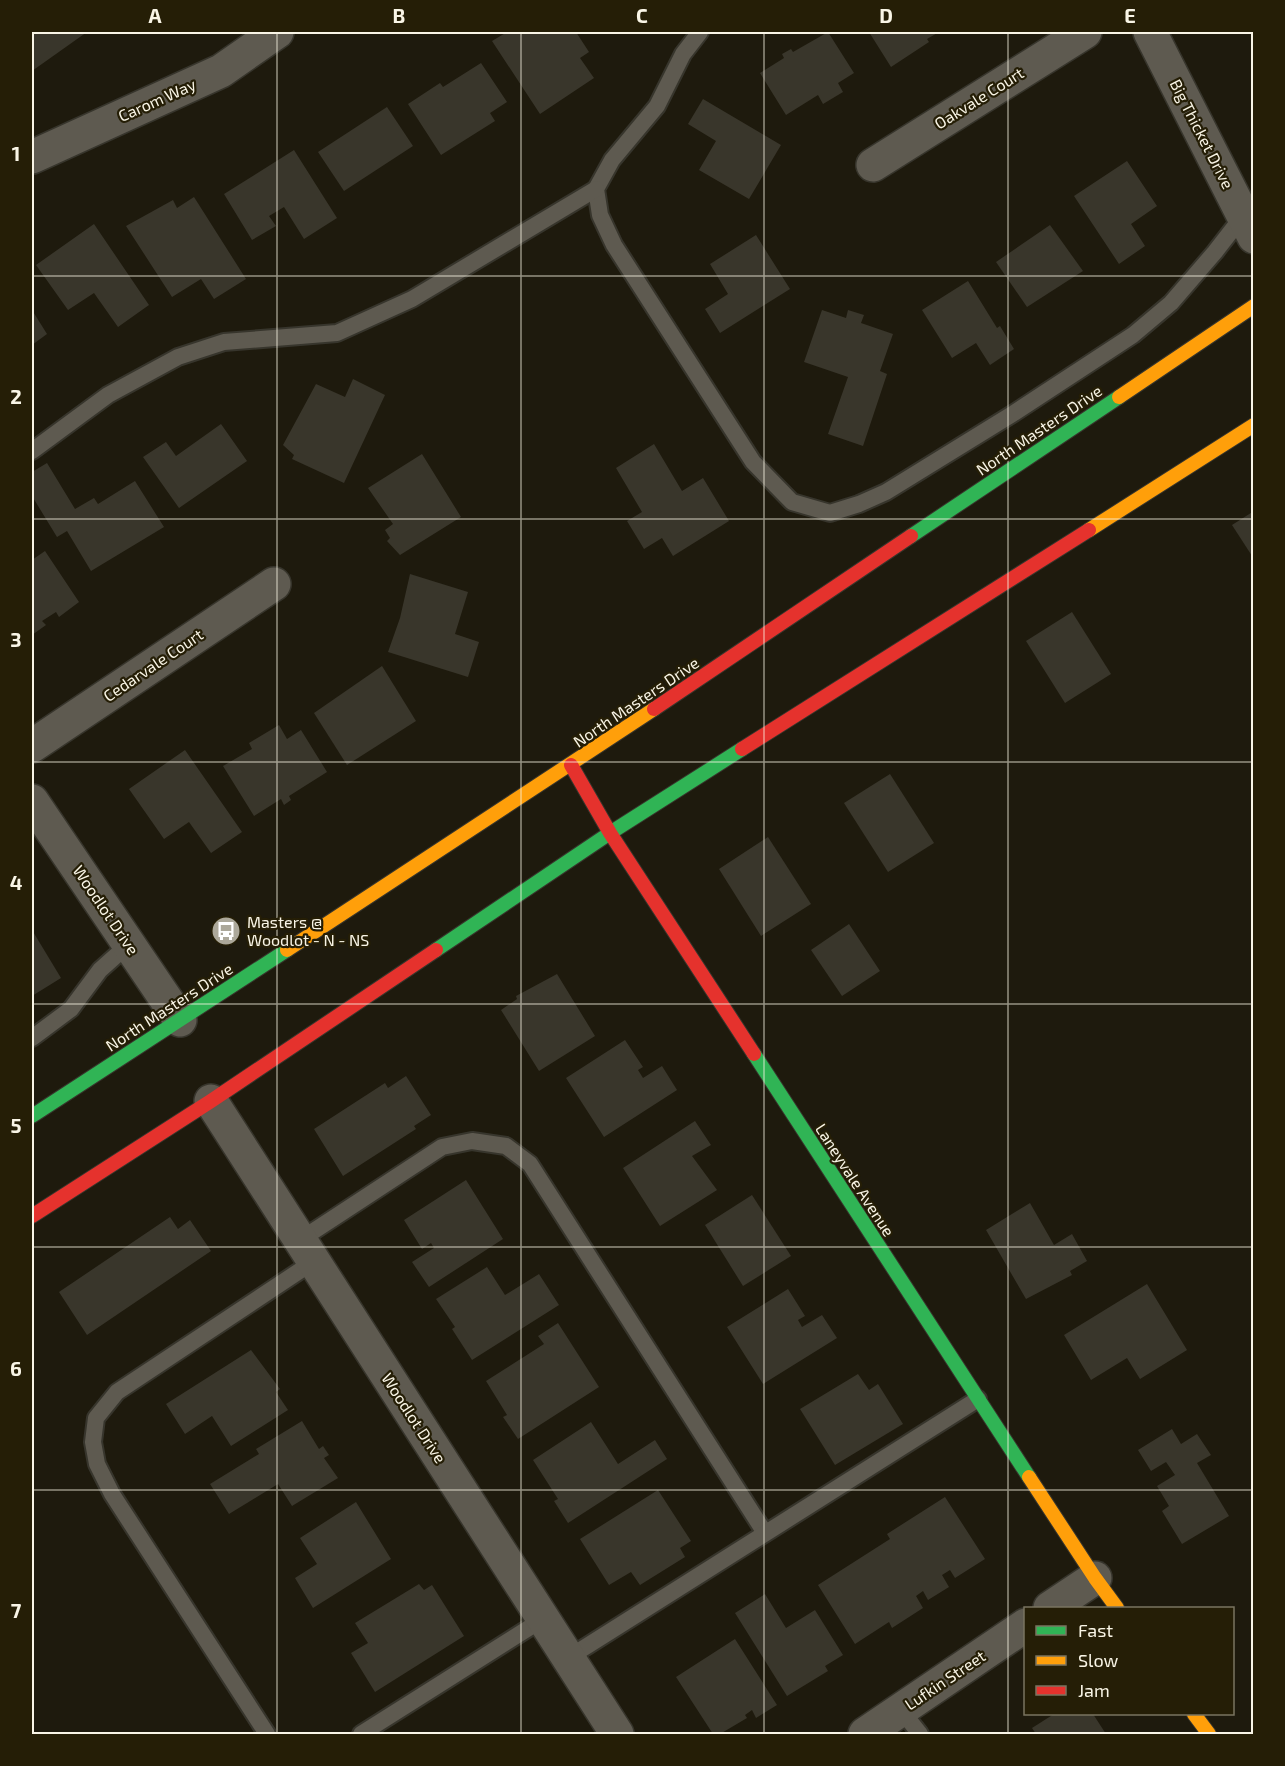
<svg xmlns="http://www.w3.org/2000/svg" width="1285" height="1766" viewBox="0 0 1285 1766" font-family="'Exo 2',sans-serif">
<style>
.building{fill:#39362b}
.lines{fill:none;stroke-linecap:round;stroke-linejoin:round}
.lane-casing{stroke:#37352c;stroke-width:20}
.street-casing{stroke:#37352c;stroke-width:36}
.fast-casing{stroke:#37352c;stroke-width:16}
.slow-casing{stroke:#37352c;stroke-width:16}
.jam-casing{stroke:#37352c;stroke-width:16}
.lane{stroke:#5e5a50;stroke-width:16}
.street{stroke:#5e5a50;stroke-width:33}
.fast{stroke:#30b455;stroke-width:14}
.slow{stroke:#ff9f0a;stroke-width:14}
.jam{stroke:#e5322d;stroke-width:14}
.grid{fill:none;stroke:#f9f5e6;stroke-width:1.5;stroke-opacity:0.55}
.labels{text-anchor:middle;stroke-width:4.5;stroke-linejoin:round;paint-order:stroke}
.street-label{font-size:16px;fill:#f9f5e6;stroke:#251e06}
.poi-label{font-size:16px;fill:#f9f5e6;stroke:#251e06;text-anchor:start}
.neatline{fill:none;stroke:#f9f5e6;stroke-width:2}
.grid-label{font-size:20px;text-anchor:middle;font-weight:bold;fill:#f9f5e6}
</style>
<rect width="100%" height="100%" fill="#1e1a0d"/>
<g class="building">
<path d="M 32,32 L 87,32 L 32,71 Z"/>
<path d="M 507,32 L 576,32 L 589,52 L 580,58 L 594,78 L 540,114 L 492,41 Z"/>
<path d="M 828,32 L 854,73 L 838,83 L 843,92 L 823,104 L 818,95 L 786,115 L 760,73 L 784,58 L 782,54 L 791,49 L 793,52 Z"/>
<path d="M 869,32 L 939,32 L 927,39 L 929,42 L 891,67 Z"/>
<path d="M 481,63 L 507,102 L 490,113 L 495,121 L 441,155 L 408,104 L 440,83 L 443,87 Z"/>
<path d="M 703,99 L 781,145 L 749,199 L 699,170 L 716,141 L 688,124 Z"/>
<path d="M 387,107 L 413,146 L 344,191 L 318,152 Z"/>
<path d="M 294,150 L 337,218 L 304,239 L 284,207 L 269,216 L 276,226 L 252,240 L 224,194 Z"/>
<path d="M 1127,161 L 1157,206 L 1131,224 L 1145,246 L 1119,264 L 1074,196 Z"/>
<path d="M 194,197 L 246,279 L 214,299 L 201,279 L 172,297 L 126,226 L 173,200 L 177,208 Z"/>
<path d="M 94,224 L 149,305 L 118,327 L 94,293 L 68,310 L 36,265 Z"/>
<path d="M 1050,225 L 1083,271 L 1027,307 L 996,262 Z"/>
<path d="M 756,235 L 790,289 L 720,333 L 705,309 L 728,294 L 710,264 Z"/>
<path d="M 968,281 L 997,328 L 1000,326 L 1014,349 L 990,365 L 976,343 L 952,358 L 922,310 Z"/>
<path d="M 32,310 L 47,334 L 32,345 Z"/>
<path d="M 822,310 L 846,318 L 848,310 L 864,315 L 861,323 L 893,334 L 880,371 L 887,374 L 863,446 L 828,434 L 848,377 L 804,362 Z"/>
<path d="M 353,379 L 385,395 L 344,483 L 292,459 L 294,455 L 283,445 L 316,384 L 345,397 Z"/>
<path d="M 221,424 L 247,461 L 179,508 L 143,457 L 166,442 L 176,456 Z"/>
<path d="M 654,444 L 682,491 L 703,478 L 729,521 L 673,556 L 662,538 L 644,549 L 627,521 L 642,512 L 616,468 Z"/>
<path d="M 422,454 L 461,517 L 400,555 L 387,541 L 390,538 L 385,530 L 393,524 L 368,488 Z"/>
<path d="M 47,463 L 75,509 L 94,498 L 98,504 L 135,481 L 164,527 L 91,571 L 67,531 L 57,537 L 32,496 L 32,472 Z"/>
<path d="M 1254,511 L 1254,559 L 1232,525 Z"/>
<path d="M 45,551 L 79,602 L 59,617 L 56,612 L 42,621 L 46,625 L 32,635 L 32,560 Z"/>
<path d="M 410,574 L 468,592 L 455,634 L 479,642 L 468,677 L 388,652 L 400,618 Z"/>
<path d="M 1072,612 L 1111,674 L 1065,703 L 1026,641 Z"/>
<path d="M 382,666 L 416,721 L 347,765 L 314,713 Z"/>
<path d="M 279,725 L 287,739 L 301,730 L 327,772 L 289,796 L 291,800 L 284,805 L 281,799 L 254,816 L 223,766 L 252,749 L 249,743 Z"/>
<path d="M 185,750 L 242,832 L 211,853 L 189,822 L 164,839 L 129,789 Z"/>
<path d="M 890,774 L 934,843 L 888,872 L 844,803 Z"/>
<path d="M 768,837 L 811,904 L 761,936 L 719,869 Z"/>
<path d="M 849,924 L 880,971 L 842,996 L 811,950 Z"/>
<path d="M 32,930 L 61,978 L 32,996 Z"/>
<path d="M 557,974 L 595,1036 L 539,1071 L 501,1010 L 517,999 L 516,996 Z"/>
<path d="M 625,1040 L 643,1067 L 638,1070 L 643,1078 L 662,1066 L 677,1090 L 604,1137 L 566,1078 Z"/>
<path d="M 406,1076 L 431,1115 L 414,1126 L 416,1129 L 343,1176 L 314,1129 L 385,1083 L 388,1088 Z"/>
<path d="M 695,1121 L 711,1145 L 692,1156 L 717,1190 L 660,1226 L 623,1168 Z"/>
<path d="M 466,1180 L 503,1239 L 429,1287 L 412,1262 L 434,1248 L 431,1243 L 422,1249 L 404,1220 Z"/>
<path d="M 752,1195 L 791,1256 L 743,1286 L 705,1225 Z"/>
<path d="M 1030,1203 L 1054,1245 L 1072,1234 L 1087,1261 L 1070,1271 L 1072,1275 L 1026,1299 L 986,1230 Z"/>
<path d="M 170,1217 L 178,1229 L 190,1220 L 211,1251 L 87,1335 L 59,1292 Z"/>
<path d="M 487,1267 L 505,1295 L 539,1274 L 559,1305 L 472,1360 L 452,1329 L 455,1327 L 436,1299 Z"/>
<path d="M 1147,1284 L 1187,1350 L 1140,1379 L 1127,1358 L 1091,1380 L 1064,1335 Z"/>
<path d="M 788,1289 L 805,1316 L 798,1320 L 802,1327 L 822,1315 L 837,1338 L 763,1384 L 727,1327 Z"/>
<path d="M 558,1323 L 599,1387 L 518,1439 L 503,1417 L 507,1415 L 486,1381 L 544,1344 L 538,1336 Z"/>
<path d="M 251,1350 L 280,1389 L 276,1392 L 288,1410 L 231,1446 L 212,1416 L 185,1434 L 166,1404 Z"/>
<path d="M 858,1374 L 869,1390 L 878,1384 L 903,1424 L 835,1465 L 800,1409 Z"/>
<path d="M 302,1421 L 319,1449 L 323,1446 L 329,1455 L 324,1458 L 338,1478 L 292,1506 L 278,1484 L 229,1514 L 210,1484 L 259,1454 L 256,1449 Z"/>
<path d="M 591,1422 L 618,1464 L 655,1440 L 667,1459 L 568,1523 L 554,1501 L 558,1499 L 533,1460 Z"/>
<path d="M 1172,1429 L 1181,1444 L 1197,1434 L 1211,1455 L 1197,1463 L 1229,1516 L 1182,1544 L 1162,1511 L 1169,1506 L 1157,1486 L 1175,1475 L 1166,1462 L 1151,1471 L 1138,1450 Z"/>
<path d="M 658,1490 L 691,1541 L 680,1548 L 685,1557 L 640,1585 L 631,1572 L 609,1585 L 580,1539 Z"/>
<path d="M 945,1497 L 985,1559 L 955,1578 L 950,1570 L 942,1575 L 949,1587 L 928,1600 L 923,1591 L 916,1596 L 923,1608 L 892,1628 L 889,1622 L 855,1644 L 818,1585 L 890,1539 L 887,1534 Z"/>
<path d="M 356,1502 L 391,1559 L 313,1608 L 295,1578 L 317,1564 L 300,1538 Z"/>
<path d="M 419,1584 L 424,1590 L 432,1585 L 464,1636 L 375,1692 L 351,1653 L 368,1643 L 355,1623 Z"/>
<path d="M 765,1594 L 786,1628 L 815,1610 L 843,1655 L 825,1666 L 828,1671 L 787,1696 L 735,1613 Z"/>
<path d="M 735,1639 L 777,1705 L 756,1718 L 752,1710 L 745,1715 L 747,1718 L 720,1734 L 713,1734 L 676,1677 Z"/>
<path d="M 1054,1714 L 1093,1714 L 1106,1734 L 1036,1734 L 1032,1728 Z"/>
</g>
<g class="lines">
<g class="lane-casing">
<g id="lane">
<path d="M 700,32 L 683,54 L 657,106 L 612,160 L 596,189 L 600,215 L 614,245 L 753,462 L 792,502 L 830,513 L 859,504 L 886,492 L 1014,413 L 1133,335 L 1171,303 L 1215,252 L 1243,216"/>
<path d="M 32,451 L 108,395 L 178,357 L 224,342 L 337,333 L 412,299 L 596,189"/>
<path d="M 32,1038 L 71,1009 L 100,970 L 129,944"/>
<path d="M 300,1240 L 442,1147 L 472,1141 L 506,1146 L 530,1164 L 765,1533"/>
<path d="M 568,1658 L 978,1399"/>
<path d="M 901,1710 L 920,1734"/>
<path d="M 267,1734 L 112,1494 L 97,1464 L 93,1442 L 96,1418 L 117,1392 L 313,1262"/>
<path d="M 361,1734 L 543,1619"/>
</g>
</g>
<g class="street-casing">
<g id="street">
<path d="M 1150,32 L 1254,237"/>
<path d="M 32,157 L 221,71 L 277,32"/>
<path d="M 873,165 L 1085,32"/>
<path d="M 32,746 L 274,584"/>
<path d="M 32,801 L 180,1020"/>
<path d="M 211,1101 L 617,1734"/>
<path d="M 1050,1608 L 1095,1578"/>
<path d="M 865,1734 L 1026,1625"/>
</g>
</g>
<g class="fast-casing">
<g id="fast">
<path d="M 911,536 L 1119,397"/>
<path d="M 436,950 L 610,833 L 742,749"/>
<path d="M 754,1054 L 1029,1477"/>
<path d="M 32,1116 L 287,950"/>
</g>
</g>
<g class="slow-casing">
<g id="slow">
<path d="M 1119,397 L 1254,306"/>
<path d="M 1089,530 L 1254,425"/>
<path d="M 287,950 L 654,709"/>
<path d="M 1029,1477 L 1095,1578 L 1117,1608"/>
<path d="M 1194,1714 L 1209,1734"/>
</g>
</g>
<g class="jam-casing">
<g id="jam">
<path d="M 654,709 L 911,536"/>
<path d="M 742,749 L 1089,530"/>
<path d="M 571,765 L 610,833 L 754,1054"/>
<path d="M 32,1216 L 211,1101 L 436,950"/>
</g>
</g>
<use href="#lane" class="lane"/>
<use href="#street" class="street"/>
<use href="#fast" class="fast"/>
<use href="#slow" class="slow"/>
<use href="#jam" class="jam"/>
</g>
<path class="grid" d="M 277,32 L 277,1734M 521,32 L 521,1734M 764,32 L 764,1734M 1008,32 L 1008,1734M 32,276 L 1254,276M 32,519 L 1254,519M 32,762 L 1254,762M 32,1004 L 1254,1004M 32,1247 L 1254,1247M 32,1490 L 1254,1490"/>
<defs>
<g id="bus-disc" transform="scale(1.5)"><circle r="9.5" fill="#aca89a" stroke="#251e06"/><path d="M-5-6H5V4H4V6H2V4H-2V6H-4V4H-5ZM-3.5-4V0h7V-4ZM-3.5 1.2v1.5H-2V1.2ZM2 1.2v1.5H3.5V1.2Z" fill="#fff"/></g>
</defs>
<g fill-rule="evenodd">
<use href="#bus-disc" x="226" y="931"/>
</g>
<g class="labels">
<g class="street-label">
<text transform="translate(979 98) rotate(-32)" y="6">Oakvale Court</text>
<text transform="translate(157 100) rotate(-24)" y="6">Carom Way</text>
<text transform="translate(1202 134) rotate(63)" y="6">Big Thicket Drive</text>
<text transform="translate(1039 430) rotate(-34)" y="6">North Masters Drive</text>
<text transform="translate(153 665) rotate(-34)" y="6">Cedarvale Court</text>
<text transform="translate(636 702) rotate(-34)" y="6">North Masters Drive</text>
<text transform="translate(106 910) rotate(56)" y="6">Woodlot Drive</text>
<text transform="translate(169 1007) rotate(-33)" y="6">North Masters Drive</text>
<text transform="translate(855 1180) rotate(57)" y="6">Laneyvale Avenue</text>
<text transform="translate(414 1418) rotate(57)" y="6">Woodlot Drive</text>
<text transform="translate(945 1680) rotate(-34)" y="6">Lufkin Street</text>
</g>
<g class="poi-label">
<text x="247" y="928">Masters @<tspan x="247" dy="18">Woodlot - N - NS</tspan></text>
</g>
</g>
<rect width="1285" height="1766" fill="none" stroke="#251e06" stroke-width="66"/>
<rect x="1024" y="1607" width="210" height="108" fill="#251e06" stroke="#7a7460" stroke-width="1.5"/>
<rect x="1036" y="1626" width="30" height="9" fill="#30b455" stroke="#7a7460" stroke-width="1.5"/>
<text x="1078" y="1637" font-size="18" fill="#f9f5e6">Fast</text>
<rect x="1036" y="1656" width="30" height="9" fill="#ff9f0a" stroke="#7a7460" stroke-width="1.5"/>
<text x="1078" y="1667" font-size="18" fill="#f9f5e6">Slow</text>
<rect x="1036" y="1686" width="30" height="9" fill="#e5322d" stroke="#7a7460" stroke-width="1.5"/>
<text x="1078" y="1697" font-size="18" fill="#f9f5e6">Jam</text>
<rect x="33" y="33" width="1219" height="1700" class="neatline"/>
<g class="grid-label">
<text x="155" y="23">A</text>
<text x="399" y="23">B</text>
<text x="642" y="23">C</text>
<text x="886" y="23">D</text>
<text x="1130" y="23">E</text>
<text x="16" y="161">1</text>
<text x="16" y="404">2</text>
<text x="16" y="647">3</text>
<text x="16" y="890">4</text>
<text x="16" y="1133">5</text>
<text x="16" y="1376">6</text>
<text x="16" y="1618">7</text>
</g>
</svg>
